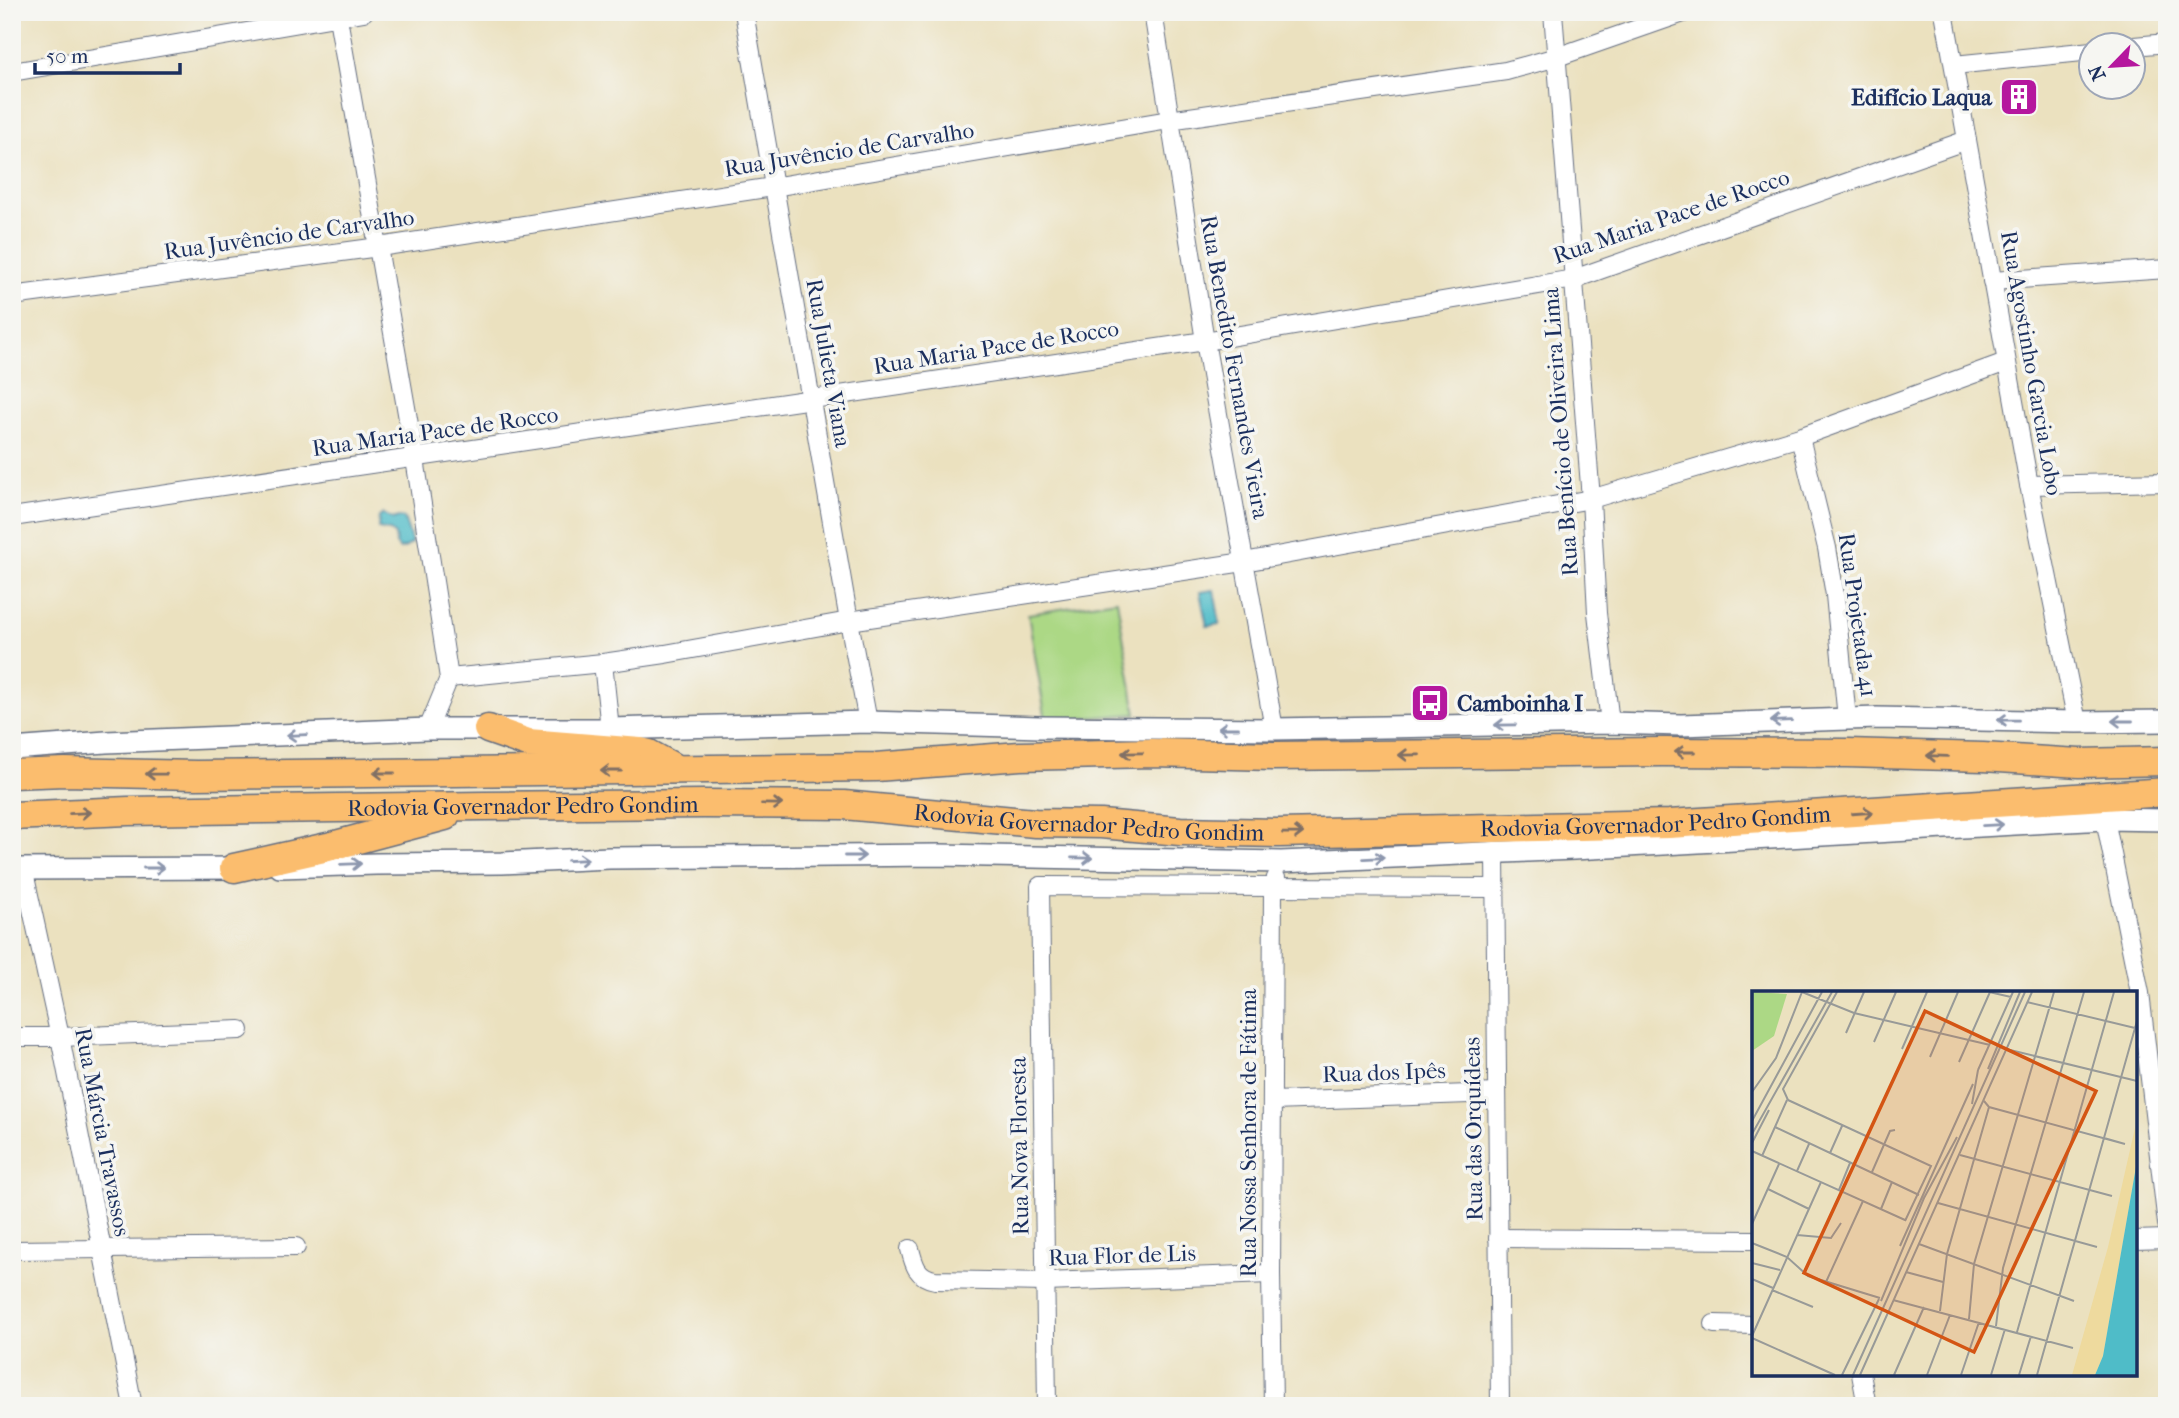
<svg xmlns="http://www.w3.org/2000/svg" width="2179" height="1418" viewBox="0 0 2179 1418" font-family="'IM FELL French Canon',serif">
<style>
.green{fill:#acd885;stroke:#648472;stroke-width:2}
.water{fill:#4fbcc8;stroke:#357693;stroke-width:2}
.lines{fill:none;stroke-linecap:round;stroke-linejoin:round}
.minor-casing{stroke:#646d80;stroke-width:20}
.tertiary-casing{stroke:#646d80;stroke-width:24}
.trunk-casing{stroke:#646d80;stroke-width:31}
.minor{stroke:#fff;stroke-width:18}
.tertiary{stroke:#fff;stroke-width:21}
.trunk{stroke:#fbbd6e;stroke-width:28}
.oneway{stroke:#8d97ae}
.oneway2{stroke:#806f65}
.labels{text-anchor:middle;stroke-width:7;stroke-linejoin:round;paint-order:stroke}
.poi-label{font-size:23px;font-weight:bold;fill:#1b2f5e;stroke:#f6f6f2;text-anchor:end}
.street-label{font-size:23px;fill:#1b2f5e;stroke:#f6f6f2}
.inset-road{fill:none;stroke:#989a98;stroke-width:2}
.view{fill:#d45514;fill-opacity:0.15;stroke:#d45514;stroke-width:3.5}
.inset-edge{fill:none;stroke:#1b2f5e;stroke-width:3.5}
</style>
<rect width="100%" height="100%" fill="#f6f6f2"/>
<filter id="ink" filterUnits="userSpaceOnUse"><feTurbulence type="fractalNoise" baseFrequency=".0143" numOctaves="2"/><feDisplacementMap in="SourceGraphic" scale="14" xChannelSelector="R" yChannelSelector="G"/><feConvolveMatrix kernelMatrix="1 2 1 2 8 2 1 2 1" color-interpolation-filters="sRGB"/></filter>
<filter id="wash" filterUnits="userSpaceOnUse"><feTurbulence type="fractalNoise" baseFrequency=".00686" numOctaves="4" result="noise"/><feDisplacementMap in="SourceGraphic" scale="28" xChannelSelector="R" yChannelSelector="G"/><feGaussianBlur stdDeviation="1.57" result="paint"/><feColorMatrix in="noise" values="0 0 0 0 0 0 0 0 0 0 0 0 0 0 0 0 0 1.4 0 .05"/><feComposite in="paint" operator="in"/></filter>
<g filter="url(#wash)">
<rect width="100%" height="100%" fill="#ebe1bf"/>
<path class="green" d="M 1117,600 L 1136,714 L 1046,721 L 1028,614 Z"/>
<g class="water">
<path d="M 384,514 L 393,519 L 398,517 L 404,518 L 412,543 L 406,547 L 400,549 L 396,544 L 395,535 L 390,531 L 378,529 L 379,517 Z"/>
<path d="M 1214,590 L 1220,624 L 1207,626 L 1200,592 Z"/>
</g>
</g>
<g filter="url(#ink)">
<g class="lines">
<g class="minor-casing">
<g id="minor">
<path d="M 337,12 L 415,459 L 449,678 L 428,729"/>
<path d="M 744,12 L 849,621 L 868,722"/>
<path d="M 1153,12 L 1205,341 L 1274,729"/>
<path d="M 1553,12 L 1591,499 L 1597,613 L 1610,723"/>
<path d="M 1944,12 L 2029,485 L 2077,722"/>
<path d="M 2134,46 L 2167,43"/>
<path d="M 1954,65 L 2092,51"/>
<path d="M 12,72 L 364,12"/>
<path d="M 1992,281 L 2167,269"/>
<path d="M 12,296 L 379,247 L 773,187 L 1169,120 L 1506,71 L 1557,57 L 1686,12"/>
<path d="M 1800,437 L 1827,548 L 1835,595 L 1847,719"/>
<path d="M 2029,485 L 2167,482"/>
<path d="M 12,517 L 1205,341 L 1574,279 L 1967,140"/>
<path d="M 603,663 L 610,729"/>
<path d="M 449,678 L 603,663 L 665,654 L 849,621 L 1244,562 L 1591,499 L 1800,437 L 2006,362"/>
<path d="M 2105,819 L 2140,993 L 2167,1224"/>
<path d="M 1495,853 L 1500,1406"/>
<path d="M 23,868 L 60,1037 L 133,1406"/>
<path d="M 12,1037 L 60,1037 L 240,1030"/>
<path d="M 1273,1101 L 1497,1093"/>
<path d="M 1498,1238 L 1754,1240"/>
<path d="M 2135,1240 L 2167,1239"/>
<path d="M 910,1249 C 914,1265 917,1277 935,1280 L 1045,1282 L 1271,1274"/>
<path d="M 12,1250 L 296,1247"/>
<path d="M 1714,1324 L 1754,1325"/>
<path d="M 1861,1374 L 1867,1406"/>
<path d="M 1047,1406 L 1040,886 L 1495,888"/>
<path d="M 1273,1406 L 1271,1274 L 1273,886 L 1276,878"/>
</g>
</g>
<g class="tertiary-casing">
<g id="tertiary">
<path d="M 12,749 L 106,742 L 428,729 L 610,729 L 868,722 L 1040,727 L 1274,729 L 1610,723 L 1681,725 L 1877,718 L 2077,722 L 2167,721"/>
<path d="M 280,867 L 376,864 L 502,863 L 609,858 L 939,855 L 1281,862 L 1574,849 L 2105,819 L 2167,820"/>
<path d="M 12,869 L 248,868"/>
</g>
</g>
<g class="trunk-casing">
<g id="trunk">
<path d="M 488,729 L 528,743 L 640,752 L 649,754 L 671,766"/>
<path d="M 12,774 L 65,772 L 196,775 L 876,767 L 1020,756 L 1152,753 L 1273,756 L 1662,752 L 1848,753 L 1983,757 L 2079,763 L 2167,761"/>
<path id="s1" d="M 12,816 L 128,811 L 483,806 L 704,804 L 844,805 L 1035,823 L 1101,824 L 1180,831 L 1279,833 L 1669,824 L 2167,792"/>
<path d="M 234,868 L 328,847 L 445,816"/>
</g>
</g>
<use href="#minor" class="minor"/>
<use href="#tertiary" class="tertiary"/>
<use href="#trunk" class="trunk"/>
</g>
<defs><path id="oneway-shaft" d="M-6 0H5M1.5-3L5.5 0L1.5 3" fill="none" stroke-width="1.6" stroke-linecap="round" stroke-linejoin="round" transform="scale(1.75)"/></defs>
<g class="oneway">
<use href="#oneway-shaft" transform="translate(2008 720) rotate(-179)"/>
<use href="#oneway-shaft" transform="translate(1781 721) rotate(178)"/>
<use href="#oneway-shaft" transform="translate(2122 721) rotate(180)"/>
<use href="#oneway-shaft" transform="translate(1505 725) rotate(179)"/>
<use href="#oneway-shaft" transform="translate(1228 728) rotate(-180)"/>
<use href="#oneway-shaft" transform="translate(297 735) rotate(178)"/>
<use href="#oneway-shaft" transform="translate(1993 825) rotate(-3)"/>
<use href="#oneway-shaft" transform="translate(855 856)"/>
<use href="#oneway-shaft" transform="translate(1082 858) rotate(1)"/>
<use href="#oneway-shaft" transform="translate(1374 858) rotate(-3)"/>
<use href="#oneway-shaft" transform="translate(578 860) rotate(-3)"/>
<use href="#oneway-shaft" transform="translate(351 864) rotate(-2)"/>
<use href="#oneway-shaft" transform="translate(154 868)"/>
</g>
<g class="oneway2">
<use href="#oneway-shaft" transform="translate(1685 752) rotate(-180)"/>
<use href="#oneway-shaft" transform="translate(1132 753) rotate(179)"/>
<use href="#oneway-shaft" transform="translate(1409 755) rotate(179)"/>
<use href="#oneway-shaft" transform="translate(1937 756) rotate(-178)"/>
<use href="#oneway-shaft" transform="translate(611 771) rotate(180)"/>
<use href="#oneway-shaft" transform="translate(384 773) rotate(180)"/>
<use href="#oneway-shaft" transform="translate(156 774) rotate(-179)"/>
<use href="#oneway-shaft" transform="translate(772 804) rotate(1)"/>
<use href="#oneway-shaft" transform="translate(80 813) rotate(-3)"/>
<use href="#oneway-shaft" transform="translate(1863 813) rotate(-4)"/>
<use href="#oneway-shaft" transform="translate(1293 833) rotate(-1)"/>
</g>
</g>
<defs>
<g id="building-square" transform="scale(2.0125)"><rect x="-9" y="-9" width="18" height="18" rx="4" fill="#b5179e" stroke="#f6f6f2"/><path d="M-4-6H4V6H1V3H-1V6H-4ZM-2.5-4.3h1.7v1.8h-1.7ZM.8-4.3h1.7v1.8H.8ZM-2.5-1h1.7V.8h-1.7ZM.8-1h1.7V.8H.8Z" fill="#fff"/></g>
<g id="bus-square" transform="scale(2.0125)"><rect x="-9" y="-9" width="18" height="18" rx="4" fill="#b5179e" stroke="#f6f6f2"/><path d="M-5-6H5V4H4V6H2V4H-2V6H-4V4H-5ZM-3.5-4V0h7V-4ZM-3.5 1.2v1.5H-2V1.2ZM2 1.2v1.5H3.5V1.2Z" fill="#fff"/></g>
</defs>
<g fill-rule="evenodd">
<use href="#building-square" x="2019" y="97"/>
<use href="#bus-square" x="1430" y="703"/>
</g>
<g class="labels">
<g class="poi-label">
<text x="1992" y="105">Edifício Laqua</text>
<text x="1457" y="711" text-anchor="start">Camboinha I</text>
</g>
<g class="street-label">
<text transform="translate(849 149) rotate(-9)" y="8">Rua Juvêncio de Carvalho</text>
<text transform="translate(1671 216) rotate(-19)" y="8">Rua Maria Pace de Rocco</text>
<text transform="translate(289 234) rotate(-8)" y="8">Rua Juvêncio de Carvalho</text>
<text transform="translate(996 347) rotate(-9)" y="8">Rua Maria Pace de Rocco</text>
<text transform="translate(829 363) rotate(80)" y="8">Rua Julieta Viana</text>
<text transform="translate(2032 363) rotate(80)" y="8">Rua Agostinho Garcia Lobo</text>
<text transform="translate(1235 367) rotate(80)" y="8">Rua Benedito Fernandes Vieira</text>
<text transform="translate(435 431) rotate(-8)" y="8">Rua Maria Pace de Rocco</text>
<text transform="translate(1560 432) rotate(-94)" y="8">Rua Benício de Oliveira Lima</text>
<text transform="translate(1858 615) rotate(82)" y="8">Rua Projetada 41</text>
<text dy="8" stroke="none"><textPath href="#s1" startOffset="511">Rodovia Governador Pedro Gondim</textPath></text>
<text dy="8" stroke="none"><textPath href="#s1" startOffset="1078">Rodovia Governador Pedro Gondim</textPath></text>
<text dy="8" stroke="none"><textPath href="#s1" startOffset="1645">Rodovia Governador Pedro Gondim</textPath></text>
<text transform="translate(1384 1072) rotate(-2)" y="8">Rua dos Ipês</text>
<text transform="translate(1473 1129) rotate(-91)" y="8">Rua das Orquídeas</text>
<text transform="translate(103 1132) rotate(79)" y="8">Rua Márcia Travassos</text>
<text transform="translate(1248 1133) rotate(-90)" y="8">Rua Nossa Senhora de Fátima</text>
<text transform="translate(1019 1146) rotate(-91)" y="8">Rua Nova Floresta</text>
<text transform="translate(1122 1255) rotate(-2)" y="8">Rua Flor de Lis</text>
</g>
</g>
<g transform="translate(1752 991)">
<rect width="385" height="385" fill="#ebe1bf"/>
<path d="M 0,1 L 35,3 L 22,45 L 0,60 Z" fill="#acd885"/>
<path d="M 385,128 L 385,170 L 351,365 L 343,384 L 320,384 L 356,256 Z" fill="#eeda9e"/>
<path d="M 385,170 L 385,384 L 343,384 L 351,365 Z" fill="#4fbcc8"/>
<path class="inset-road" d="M 50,1 L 102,22 L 238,54M 237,1 L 259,6M 275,11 L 383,37M 94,42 L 112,1M 122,51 L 144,1M 150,58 L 175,1M 254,58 L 385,90M 178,66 L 206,1M 207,71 L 238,1M 236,78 L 268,1M 226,79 L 261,1M 0,101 L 24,67 L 50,1M 36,109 L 179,175 L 153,230M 36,109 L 31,98 L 85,1M 232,110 L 237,116 L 373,153M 220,113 L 226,79M 0,130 L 70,1M 23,136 L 167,204M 0,143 L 80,1M 352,147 L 373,153M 0,152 L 17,119M 0,160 L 153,229M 78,162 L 90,135M 208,164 L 360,205M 10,165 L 35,109M 45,180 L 57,153M 120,181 L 138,140 L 143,139M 16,198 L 57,218M 87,199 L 98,172M 186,212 L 345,256M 129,218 L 140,191M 0,233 L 27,173M 45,244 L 79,247 L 89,232M 0,252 L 35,266 L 56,285 L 128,307M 167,253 L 322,310M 148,255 L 221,93M 0,272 L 28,279M 154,281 L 191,291M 0,288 L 21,297M 74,291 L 111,210M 20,299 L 61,316M 141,309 L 321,357M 129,310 L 172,207 L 205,146M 188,320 L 195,263 L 237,116M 217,328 L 222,273 L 302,1M 244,335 L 251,277 L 332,1M 265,341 L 362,1M 0,345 L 69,191M 0,347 L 83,384M 90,384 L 127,308M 101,384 L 273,1M 108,384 L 280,1M 142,384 L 172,316M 175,384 L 198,324M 209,384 L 227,331M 239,384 L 253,338M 267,384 L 279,345M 285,384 L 385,30"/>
<path class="view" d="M 173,20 L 344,100 L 222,361 L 52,282 Z"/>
<rect width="385" height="385" class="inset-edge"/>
</g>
<rect width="2179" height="1418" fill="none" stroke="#f6f6f2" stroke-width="42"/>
<g transform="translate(2112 66) rotate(245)"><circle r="33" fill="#f6f6f2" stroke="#9ea6b7" stroke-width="2"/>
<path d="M0-5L12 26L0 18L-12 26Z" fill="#b5179e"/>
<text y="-10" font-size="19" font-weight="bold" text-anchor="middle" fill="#1b2f5e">N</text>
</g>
<path d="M35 63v10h145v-10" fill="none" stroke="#1b2f5e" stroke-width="3.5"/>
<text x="46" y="63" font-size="21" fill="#1b2f5e" stroke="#f6f6f2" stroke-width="5" paint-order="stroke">50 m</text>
</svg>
